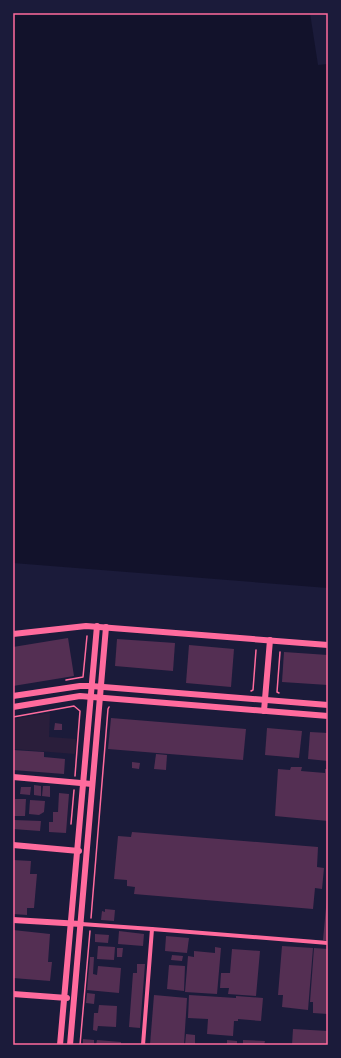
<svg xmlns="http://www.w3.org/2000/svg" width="341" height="1058" viewBox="0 0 341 1058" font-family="'Sofia Sans Condensed',sans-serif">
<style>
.green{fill:#2a1e3b}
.water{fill:#12122b}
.building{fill:#542f53}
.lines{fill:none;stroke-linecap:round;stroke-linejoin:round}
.path{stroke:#ff6b9d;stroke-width:1.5}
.minor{stroke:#ff6b9d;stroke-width:4}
.tertiary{stroke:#ff6b9d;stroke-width:6}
.neatline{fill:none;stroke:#ff6b9d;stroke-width:1.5}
</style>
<rect width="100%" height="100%" fill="#1b1b3a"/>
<path class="green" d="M 50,713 L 49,737 L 76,739 L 75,754 L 13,749 L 13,719 Z"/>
<path class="water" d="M 13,13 L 310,13 L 318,65 L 328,64 L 328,588 L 13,563 Z"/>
<g class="building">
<path d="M 68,638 L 74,676 L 13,686 L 13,647 Z"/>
<path d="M 117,639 L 175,643 L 173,671 L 115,666 Z"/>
<path d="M 189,645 L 234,649 L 231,687 L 186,683 Z"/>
<path d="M 284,652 L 328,655 L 328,685 L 282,682 Z"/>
<path d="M 111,718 L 246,729 L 243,760 L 108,749 Z"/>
<path d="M 55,723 L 62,724 L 62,730 L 54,730 Z"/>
<path d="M 267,728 L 302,731 L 299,758 L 265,755 Z"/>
<path d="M 310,732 L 328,733 L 328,761 L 308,759 Z"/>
<path d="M 13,750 L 44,752 L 44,757 L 65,759 L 64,774 L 13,770 Z"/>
<path d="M 156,754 L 167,755 L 166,770 L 154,769 Z"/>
<path d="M 132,762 L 140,763 L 139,769 L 132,768 Z"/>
<path d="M 291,767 L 302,767 L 301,771 L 325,773 L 325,769 L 328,769 L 328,821 L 275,816 L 278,769 L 290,770 Z"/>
<path d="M 34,785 L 41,786 L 41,796 L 34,795 Z"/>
<path d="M 43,786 L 50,786 L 50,797 L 42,796 Z"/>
<path d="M 21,787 L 31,787 L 30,795 L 20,794 Z"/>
<path d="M 59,793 L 69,794 L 66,833 L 49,832 L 49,822 L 53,822 L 53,812 L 58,812 Z"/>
<path d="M 15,799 L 26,799 L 25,816 L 14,816 Z"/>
<path d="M 30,800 L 45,801 L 44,812 L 39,815 L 29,814 Z"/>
<path d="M 14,820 L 41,821 L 40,831 L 13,829 Z"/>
<path d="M 132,832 L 318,847 L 317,867 L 324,868 L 322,889 L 315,888 L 313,909 L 134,894 L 135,887 L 127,886 L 127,880 L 114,879 L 118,836 L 131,837 Z"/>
<path d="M 13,860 L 31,861 L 30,874 L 37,874 L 34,908 L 27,908 L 27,915 L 13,914 Z"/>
<path d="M 327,897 L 328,897 L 328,940 L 323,940 Z"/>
<path d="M 105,909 L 115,910 L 114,921 L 101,920 L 102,911 L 105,912 Z"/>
<path d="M 13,930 L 50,934 L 48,962 L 52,962 L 50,981 L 13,978 Z"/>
<path d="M 119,931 L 144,934 L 143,946 L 118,944 Z"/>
<path d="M 95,934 L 109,935 L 108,943 L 95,942 Z"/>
<path d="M 166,936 L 189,938 L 187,953 L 165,951 Z"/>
<path d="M 98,946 L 115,947 L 114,960 L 97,959 Z"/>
<path d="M 282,946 L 313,948 L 308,1010 L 282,1007 L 283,995 L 278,995 Z"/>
<path d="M 215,947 L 221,948 L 217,994 L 185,992 L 188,956 L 194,957 L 194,951 L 215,953 Z"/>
<path d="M 117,948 L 123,948 L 122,957 L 117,957 Z"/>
<path d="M 314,948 L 328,949 L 328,1014 L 313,1013 L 313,1002 L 310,1002 Z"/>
<path d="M 232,949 L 260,951 L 256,996 L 228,994 L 229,988 L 220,988 L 221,973 L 230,973 Z"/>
<path d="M 172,955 L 183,956 L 182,961 L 171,960 Z"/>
<path d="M 90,957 L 94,957 L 93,974 L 97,975 L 98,966 L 121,968 L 119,993 L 87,990 Z"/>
<path d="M 137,964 L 145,964 L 140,1028 L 129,1027 L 133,973 L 137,973 Z"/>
<path d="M 169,965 L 185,966 L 184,991 L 167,989 Z"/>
<path d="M 87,993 L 95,994 L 94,1004 L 86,1003 Z"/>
<path d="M 154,995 L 187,998 L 184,1045 L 150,1045 Z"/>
<path d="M 189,995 L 236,998 L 236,996 L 263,998 L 261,1021 L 238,1019 L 238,1021 L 234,1021 L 233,1036 L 207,1034 L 208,1019 L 188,1018 Z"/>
<path d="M 99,1005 L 117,1006 L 116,1027 L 98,1026 L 97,1031 L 93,1030 L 94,1013 L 98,1013 Z"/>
<path d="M 293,1029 L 328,1031 L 328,1045 L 292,1045 Z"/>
<path d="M 186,1034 L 195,1035 L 195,1045 L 185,1045 Z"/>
<path d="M 83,1039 L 94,1040 L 94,1045 L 83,1045 Z"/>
<path d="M 97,1040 L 121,1042 L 121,1045 L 96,1045 Z"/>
<path d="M 227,1040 L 237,1041 L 237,1045 L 227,1045 Z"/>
<path d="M 243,1040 L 265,1041 L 264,1045 L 243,1045 Z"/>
</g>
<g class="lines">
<g class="path">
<path d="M 66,680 L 83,677 L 87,636"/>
<path d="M 251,691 L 253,690 L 256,650"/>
<path d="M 279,693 L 277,692 L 280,652"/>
<path d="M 13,717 L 74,706 L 80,711 L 75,776"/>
<path d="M 71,824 L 74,790"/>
<path d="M 91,918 L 108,709 L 109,707"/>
<path d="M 80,1045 L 90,931"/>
</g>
<g class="minor">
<path d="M 81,924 L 152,929 L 328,943"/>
<path d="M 143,1045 L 152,929"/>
</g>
<g class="tertiary">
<path d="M 13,634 L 86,626 L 328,645"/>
<path d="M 13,696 L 80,686 L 91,686 L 328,705"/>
<path d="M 13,707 L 80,696 L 328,716"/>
<path d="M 264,711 L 270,640"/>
<path d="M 13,777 L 92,784"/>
<path d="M 13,845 L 79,851"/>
<path d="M 13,920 L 81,924"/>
<path d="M 13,994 L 67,998"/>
<path d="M 60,1045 L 97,626"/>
<path d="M 70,1045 L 106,627"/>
</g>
</g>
<rect width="341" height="1058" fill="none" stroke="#1b1b3a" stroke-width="28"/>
<rect x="14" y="14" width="313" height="1030" class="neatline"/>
</svg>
